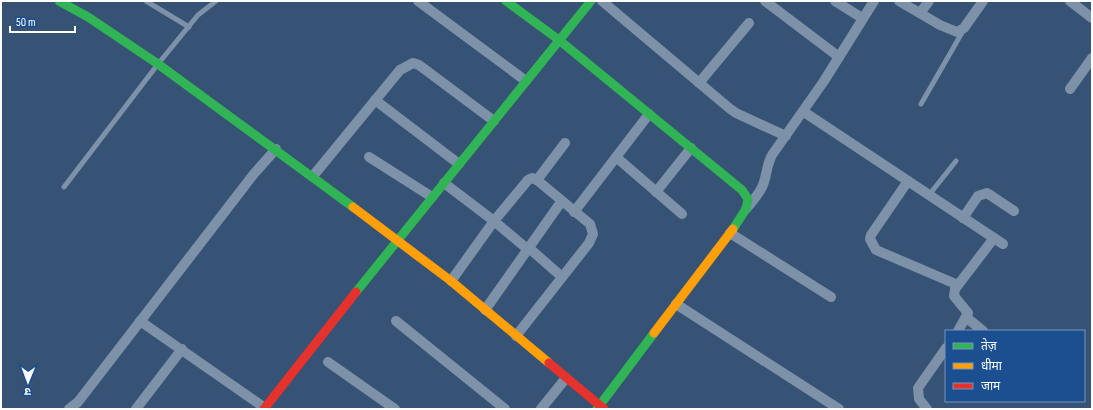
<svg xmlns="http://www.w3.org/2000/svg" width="1093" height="410" viewBox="0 0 1093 410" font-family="'Sofia Sans Condensed','Noto Sans Devanagari',sans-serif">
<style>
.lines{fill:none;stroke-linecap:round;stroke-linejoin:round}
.lane{stroke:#7d92a8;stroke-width:5}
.street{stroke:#7d92a8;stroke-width:10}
.fast{stroke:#30b455;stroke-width:9}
.slow{stroke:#ff9f0a;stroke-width:9}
.jam{stroke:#e5322d;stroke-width:9}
</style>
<rect width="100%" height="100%" fill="#365274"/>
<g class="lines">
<g class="lane">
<path d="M 146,1 L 189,27"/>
<path d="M 921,104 L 963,31"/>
<path d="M 64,187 L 158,64 L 198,15 L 216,1"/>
<path d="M 929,195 L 956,161"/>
</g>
<g class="street">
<path d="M 418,1 L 526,81"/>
<path d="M 602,1 L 729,108 L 736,113 L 786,136"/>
<path d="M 765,1 L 839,57"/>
<path d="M 835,1 L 862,18"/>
<path d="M 899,1 L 940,25 L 957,32 L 964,28 L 983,1"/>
<path d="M 1070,1 L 1092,18"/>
<path d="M 920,13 L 929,1"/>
<path d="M 699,83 L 749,23"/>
<path d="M 1070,89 L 1092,58"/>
<path d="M 375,100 L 459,164"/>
<path d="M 804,112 L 1003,244"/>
<path d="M 369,157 L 432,197"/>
<path d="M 616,157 L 682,214"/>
<path d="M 313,176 L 400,70 L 413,63 L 419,65 L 494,121"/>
<path d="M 537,180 L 565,143"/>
<path d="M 908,181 L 871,235 L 870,239 L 876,250 L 958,285"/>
<path d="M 444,183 L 494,221 L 525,247 L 529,248 L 562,277"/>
<path d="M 656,192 L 691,148"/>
<path d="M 746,209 C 753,200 761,193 764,182 C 767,173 767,164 772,155 L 824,81 L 874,1"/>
<path d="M 574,212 L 649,114"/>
<path d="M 963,218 L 978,196 L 987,193 L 1014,211"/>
<path d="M 730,233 L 831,297"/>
<path d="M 451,281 L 494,221 L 528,180 L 532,178 L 537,180 L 590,224 L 593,234 L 589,243 L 516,336"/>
<path d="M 676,304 L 839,409"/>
<path d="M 485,310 L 561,202"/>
<path d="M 967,318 L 983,331"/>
<path d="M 140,321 L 265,408"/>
<path d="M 396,321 L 505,409"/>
<path d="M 958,331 L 968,313 L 954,296 L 955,289 L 994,238"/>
<path d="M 328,362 L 395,409"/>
<path d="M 69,409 L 78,402 L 253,175 L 276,149"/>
<path d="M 136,409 L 182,349"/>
<path d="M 541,409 L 566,378"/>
<path d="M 927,409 L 919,399 L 918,388 L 946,348"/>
</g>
<g class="fast">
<path d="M 59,1 L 88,17 L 158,64 L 353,207"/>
<path d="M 506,1 L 559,40 L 742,190 L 748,199 L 746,209 L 733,229"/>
<path d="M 356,292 L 591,1"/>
<path d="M 597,409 L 654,333"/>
</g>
<g class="slow">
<path d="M 353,207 L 451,281 L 549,363"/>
<path d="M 654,333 L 733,229"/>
</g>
<g class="jam">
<path d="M 549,363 L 604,409"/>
<path d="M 264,409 L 356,292"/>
</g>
</g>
<rect width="1093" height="410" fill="none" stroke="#ffffff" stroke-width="4"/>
<rect x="945" y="330" width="140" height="72" fill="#1b4f8f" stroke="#7695bc"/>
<rect x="953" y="343" width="20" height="6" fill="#30b455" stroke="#7695bc"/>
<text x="981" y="350" font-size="12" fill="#ffffff">तेज़</text>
<rect x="953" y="363" width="20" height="6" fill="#ff9f0a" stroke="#7695bc"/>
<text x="981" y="370" font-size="12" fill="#ffffff">धीमा</text>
<rect x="953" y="383" width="20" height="6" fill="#e5322d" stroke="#7695bc"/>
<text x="981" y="390" font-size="12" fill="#ffffff">जाम</text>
<g transform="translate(28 382) rotate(181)" stroke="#1b4f8f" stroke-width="3" paint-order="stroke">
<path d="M0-3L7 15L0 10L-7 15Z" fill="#ffffff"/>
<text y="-6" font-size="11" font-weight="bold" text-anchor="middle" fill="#ffffff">उ</text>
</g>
<path d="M10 26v6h65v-6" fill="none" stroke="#ffffff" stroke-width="2"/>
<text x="16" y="26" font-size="12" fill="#ffffff" stroke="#1b4f8f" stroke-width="3" paint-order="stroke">50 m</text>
</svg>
